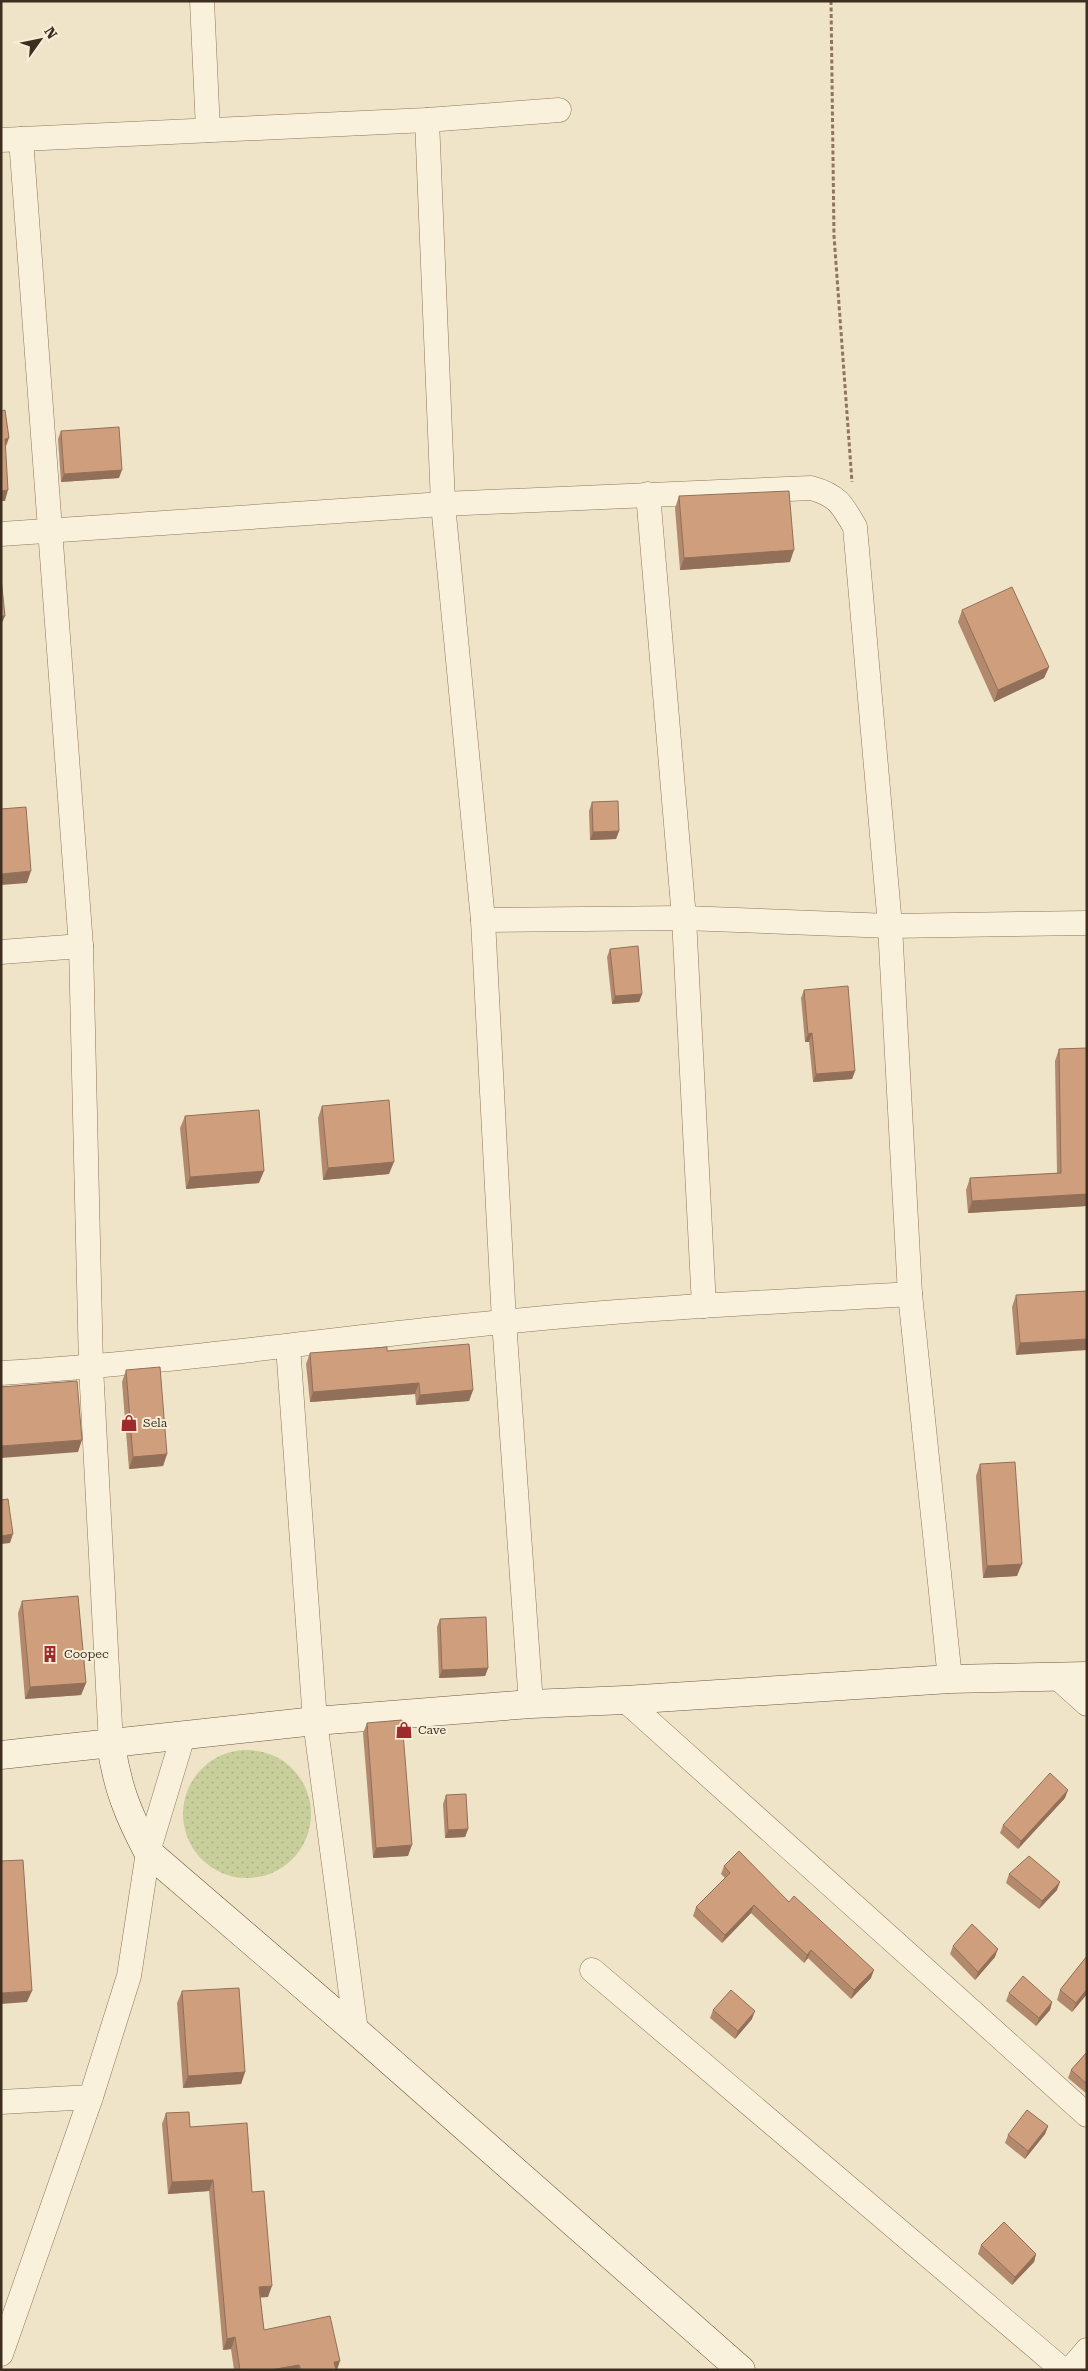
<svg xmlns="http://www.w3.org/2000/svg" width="1088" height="2371" viewBox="0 0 1088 2371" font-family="'Roboto Serif',serif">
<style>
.grass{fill:url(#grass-dots)}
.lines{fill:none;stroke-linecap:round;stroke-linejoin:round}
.street-casing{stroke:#8d765c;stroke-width:25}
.secondary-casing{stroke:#6f573f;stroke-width:29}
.path{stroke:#8d765c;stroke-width:3;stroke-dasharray:4 2.5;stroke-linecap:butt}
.street{stroke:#faf1dc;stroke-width:24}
.secondary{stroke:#faf1dc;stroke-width:28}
.wall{fill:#b2896c}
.shaded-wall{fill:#916f58}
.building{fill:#cf9f7d;stroke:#916f58}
.labels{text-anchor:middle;stroke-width:4;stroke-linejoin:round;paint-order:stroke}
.poi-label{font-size:12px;fill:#3d2e20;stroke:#f7eed8;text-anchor:start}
</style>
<defs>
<pattern id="grass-dots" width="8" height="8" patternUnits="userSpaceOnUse" patternTransform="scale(1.25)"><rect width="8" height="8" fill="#c9cf9b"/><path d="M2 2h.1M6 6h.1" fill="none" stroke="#aeb285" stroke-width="1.8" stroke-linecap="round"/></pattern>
</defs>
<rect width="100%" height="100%" fill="#f0e4c8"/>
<circle class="grass" cx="247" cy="1814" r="64"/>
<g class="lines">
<g class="street-casing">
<g id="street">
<path d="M 202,1 L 208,130"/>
<path d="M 427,120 L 443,504 L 483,920 L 504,1321 L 531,1704"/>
<path d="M 21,139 L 81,946 L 91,1367 L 111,1744"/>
<path d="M 1,140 L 427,120 L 559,110"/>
<path d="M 648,494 L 684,918 L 704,1306"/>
<path d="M 1,534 L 443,504 L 811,488 C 837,495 842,504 855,527 L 890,926 L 910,1294 L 950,1679"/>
<path d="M 483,920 L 684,918 L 890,926 L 1087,923"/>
<path d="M 1,952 L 81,946"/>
<path d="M 288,1346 L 315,1721 L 356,2031"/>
<path d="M 1,1373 C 169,1363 336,1338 503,1322 C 638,1308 774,1302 910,1294"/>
<path d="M 1058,1678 L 1087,1704"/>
<path d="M 625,1700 L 1087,2115"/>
<path d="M 592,1970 L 1063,2370"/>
<path d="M 1,2102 L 91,2097"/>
<path d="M 1,2354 L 91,2097 L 129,1976 L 148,1852 L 183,1736"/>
<path d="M 1070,2370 L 1087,2350"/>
</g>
</g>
<g class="secondary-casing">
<g id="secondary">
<path d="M 111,1744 C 117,1787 128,1814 148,1852 L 356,2031 L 741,2370"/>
<path d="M 1,1755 L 315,1721 L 531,1704 L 625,1700 L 950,1679 L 1087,1676"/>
</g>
</g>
<path class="path" d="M 831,1 L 834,236 L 852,482"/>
<use href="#street" class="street"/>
<use href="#secondary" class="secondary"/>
</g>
<g class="wall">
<path d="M 61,431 L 119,478 L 61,482 L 58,439 Z"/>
<path d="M 679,496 L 790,562 L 680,570 L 675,508 Z"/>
<path d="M 962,610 L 1049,667 L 1044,678 L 994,702 L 958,622 Z"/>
<path d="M 592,802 L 619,831 L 616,839 L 590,840 L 589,811 Z"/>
<path d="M 610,949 L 642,994 L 639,1002 L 612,1004 L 607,957 Z"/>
<path d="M 804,990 L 855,1071 L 852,1079 L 813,1082 L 809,1042 L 805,1042 L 801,998 Z"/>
<path d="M 1059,1049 L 1087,1206 L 968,1213 L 966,1190 L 970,1178 L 1057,1173 L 1055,1061 Z"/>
<path d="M 322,1106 L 389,1174 L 323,1180 L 318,1118 Z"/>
<path d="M 185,1116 L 259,1183 L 186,1189 L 180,1128 Z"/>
<path d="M 1087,1291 L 1016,1355 L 1012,1307 L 1016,1295 Z"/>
<path d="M 387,1351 L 473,1390 L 469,1401 L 416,1405 L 415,1394 L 310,1402 L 306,1364 L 310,1353 Z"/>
<path d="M 126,1370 L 167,1454 L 163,1466 L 129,1469 L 122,1382 Z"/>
<path d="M 980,1464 L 1017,1576 L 983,1578 L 976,1476 Z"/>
<path d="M 22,1601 L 86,1683 L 81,1695 L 25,1699 L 18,1613 Z"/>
<path d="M 440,1619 L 488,1668 L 485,1676 L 439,1678 L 437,1627 Z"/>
<path d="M 367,1723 L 408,1856 L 373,1858 L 363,1733 Z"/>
<path d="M 446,1795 L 468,1829 L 465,1837 L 445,1838 L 443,1804 Z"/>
<path d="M 1065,1798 L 1018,1849 L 1000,1833 L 1003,1825 Z"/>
<path d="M 724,1866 L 789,1902 L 871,1978 L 851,1999 L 808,1958 L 804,1963 L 751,1913 L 722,1943 L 693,1916 L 696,1907 L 725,1878 L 721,1874 Z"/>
<path d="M 1009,1874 L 1057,1890 L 1039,1909 L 1006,1883 Z"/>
<path d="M 953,1946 L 995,1957 L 975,1980 L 950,1954 Z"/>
<path d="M 1087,1956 L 1087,1994 L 1072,2012 L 1057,2000 L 1060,1990 Z"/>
<path d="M 182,1991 L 245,2072 L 241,2084 L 183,2088 L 177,2003 Z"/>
<path d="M 1009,1993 L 1052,2002 L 1050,2010 L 1036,2026 L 1006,2001 Z"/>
<path d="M 713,2010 L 752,2019 L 735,2039 L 710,2018 Z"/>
<path d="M 1087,2052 L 1087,2094 L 1068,2078 L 1071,2070 Z"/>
<path d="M 166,2113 L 190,2127 L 252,2192 L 268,2297 L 260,2297 L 264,2330 L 337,2370 L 234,2370 L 231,2349 L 223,2350 L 209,2191 L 168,2194 L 162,2124 Z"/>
<path d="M 1048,2126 L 1045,2134 L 1025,2159 L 1005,2143 L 1008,2135 Z"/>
<path d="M 981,2245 L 1036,2254 L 1034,2262 L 1012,2285 L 978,2254 Z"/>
</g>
<g class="shaded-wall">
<path d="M 9,438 L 5,449 L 5,439 Z"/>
<path d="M 122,470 L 119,478 L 61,482 L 64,474 Z"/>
<path d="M 8,490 L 5,501 L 1,501 L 1,491 Z"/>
<path d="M 794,550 L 790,562 L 680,570 L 684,558 Z"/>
<path d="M 1,616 L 5,616 L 1,625 Z"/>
<path d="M 1049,667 L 1044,678 L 994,702 L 998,690 Z"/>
<path d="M 619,831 L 616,839 L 590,840 L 593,832 Z"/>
<path d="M 31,871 L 27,883 L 1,885 L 1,874 Z"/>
<path d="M 642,994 L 639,1002 L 612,1004 L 615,996 Z"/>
<path d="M 812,1033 L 809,1042 L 805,1042 L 808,1034 Z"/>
<path d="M 855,1071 L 852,1079 L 813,1082 L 816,1074 Z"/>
<path d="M 394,1162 L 389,1174 L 323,1180 L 328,1168 Z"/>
<path d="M 264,1171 L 259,1183 L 186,1189 L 190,1177 Z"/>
<path d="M 1087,1194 L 1087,1206 L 968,1213 L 972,1201 Z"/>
<path d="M 1087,1339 L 1087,1350 L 1016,1355 L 1020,1343 Z"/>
<path d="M 419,1383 L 415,1394 L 310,1402 L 313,1392 Z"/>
<path d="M 473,1390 L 469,1401 L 416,1405 L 420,1395 Z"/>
<path d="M 82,1440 L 78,1452 L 1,1458 L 1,1446 Z"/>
<path d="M 167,1454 L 163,1466 L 129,1469 L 133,1457 Z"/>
<path d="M 13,1534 L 10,1543 L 1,1544 L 1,1536 Z"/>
<path d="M 1022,1564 L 1017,1576 L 983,1578 L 987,1566 Z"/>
<path d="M 488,1668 L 485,1676 L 439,1678 L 442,1670 Z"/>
<path d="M 86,1683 L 81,1695 L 25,1699 L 30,1687 Z"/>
<path d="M 1068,1790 L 1065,1798 L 1018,1849 L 1021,1841 Z"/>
<path d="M 468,1829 L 465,1837 L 445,1838 L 448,1830 Z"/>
<path d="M 412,1845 L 408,1856 L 373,1858 L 376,1848 Z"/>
<path d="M 1060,1882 L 1057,1890 L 1039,1909 L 1042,1901 Z"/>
<path d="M 754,1905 L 751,1913 L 722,1943 L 725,1935 Z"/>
<path d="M 998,1949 L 995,1957 L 975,1980 L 978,1972 Z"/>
<path d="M 811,1950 L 808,1958 L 804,1963 L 807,1955 Z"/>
<path d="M 874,1970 L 871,1978 L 851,1999 L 854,1990 Z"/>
<path d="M 1087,1989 L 1087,1994 L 1072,2012 L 1076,2003 Z"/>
<path d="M 32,1991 L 27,2002 L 1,2004 L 1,1993 Z"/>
<path d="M 1052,2002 L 1050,2010 L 1036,2026 L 1039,2018 Z"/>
<path d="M 755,2011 L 752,2019 L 735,2039 L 738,2031 Z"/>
<path d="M 245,2072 L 241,2084 L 183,2088 L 188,2076 Z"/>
<path d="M 1048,2126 L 1045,2134 L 1025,2159 L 1028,2151 Z"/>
<path d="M 213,2180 L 209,2191 L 168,2194 L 172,2182 Z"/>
<path d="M 1036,2254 L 1034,2262 L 1012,2285 L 1015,2277 Z"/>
<path d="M 272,2286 L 268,2297 L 255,2298 L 259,2287 Z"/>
<path d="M 235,2337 L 231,2349 L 223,2350 L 227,2339 Z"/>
<path d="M 340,2361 L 337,2370 L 332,2370 L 334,2362 Z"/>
<path d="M 299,2365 L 298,2370 L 270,2370 Z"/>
</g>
<g class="building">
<path d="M 5,410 L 9,438 L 5,439 L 8,490 L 1,491 L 1,411 Z"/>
<path d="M 119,427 L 122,470 L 64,474 L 61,431 Z"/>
<path d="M 789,491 L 794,550 L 684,558 L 679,496 Z"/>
<path d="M 1,578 L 5,616 L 1,616 Z"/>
<path d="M 1012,587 L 1049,667 L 998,690 L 962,610 Z"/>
<path d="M 618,801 L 619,831 L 593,832 L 592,802 Z"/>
<path d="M 26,807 L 31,871 L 1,874 L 1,809 Z"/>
<path d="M 638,946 L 642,994 L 615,996 L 610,949 Z"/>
<path d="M 848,986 L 855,1071 L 816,1074 L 812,1033 L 808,1034 L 804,990 Z"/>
<path d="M 1087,1048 L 1087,1194 L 972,1201 L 970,1178 L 1061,1173 L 1059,1049 Z"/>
<path d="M 389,1100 L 394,1162 L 328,1168 L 322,1106 Z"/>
<path d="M 259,1110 L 264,1171 L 190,1177 L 185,1116 Z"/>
<path d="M 1087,1291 L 1087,1339 L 1020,1343 L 1016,1295 Z"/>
<path d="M 469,1344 L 473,1390 L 420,1395 L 419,1383 L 313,1392 L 310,1353 L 387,1347 L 387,1351 Z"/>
<path d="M 160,1367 L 167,1454 L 133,1457 L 126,1370 Z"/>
<path d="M 77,1381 L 82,1440 L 1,1446 L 1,1387 Z"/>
<path d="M 1015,1462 L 1022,1564 L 987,1566 L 980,1464 Z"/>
<path d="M 8,1499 L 13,1534 L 1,1536 L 1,1500 Z"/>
<path d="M 78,1596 L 86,1683 L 30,1687 L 22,1601 Z"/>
<path d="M 486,1617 L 488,1668 L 442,1670 L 440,1619 Z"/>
<path d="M 402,1720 L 412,1845 L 376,1848 L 367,1723 Z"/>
<path d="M 1050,1773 L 1068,1790 L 1021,1841 L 1003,1825 Z"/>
<path d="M 466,1794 L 468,1829 L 448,1830 L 446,1795 Z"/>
<path d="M 739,1851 L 789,1902 L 794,1896 L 874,1970 L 854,1990 L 811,1950 L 807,1955 L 754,1905 L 725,1935 L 696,1907 L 730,1873 L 724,1866 Z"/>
<path d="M 1029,1856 L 1060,1882 L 1042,1901 L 1009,1874 Z"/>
<path d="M 23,1860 L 32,1991 L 1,1993 L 1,1861 Z"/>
<path d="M 972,1924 L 998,1949 L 978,1972 L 953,1946 Z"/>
<path d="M 1087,1956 L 1087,1989 L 1076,2003 L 1060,1990 Z"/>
<path d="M 1023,1976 L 1052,2002 L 1039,2018 L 1009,1993 Z"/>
<path d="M 239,1988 L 245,2072 L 188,2076 L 182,1991 Z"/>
<path d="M 731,1990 L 755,2011 L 738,2031 L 713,2010 Z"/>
<path d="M 1087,2052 L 1087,2084 L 1071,2070 Z"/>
<path d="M 1027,2110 L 1048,2126 L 1028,2151 L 1008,2135 Z"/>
<path d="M 189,2112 L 190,2127 L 247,2123 L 252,2192 L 264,2191 L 272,2286 L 259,2287 L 264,2330 L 330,2316 L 340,2361 L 334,2362 L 336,2370 L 301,2370 L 299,2365 L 270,2370 L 240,2370 L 235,2337 L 227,2339 L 213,2180 L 172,2182 L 166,2113 Z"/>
<path d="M 1004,2222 L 1036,2254 L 1015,2277 L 981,2245 Z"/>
</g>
<defs>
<g id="shop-bare" transform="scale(1.35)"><path d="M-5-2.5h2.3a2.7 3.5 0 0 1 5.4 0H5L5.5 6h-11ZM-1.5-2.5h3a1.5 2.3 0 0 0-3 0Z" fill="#9e2a2b" stroke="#f7eed8" stroke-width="2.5" paint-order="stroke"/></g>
<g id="building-bare" transform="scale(1.35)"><path d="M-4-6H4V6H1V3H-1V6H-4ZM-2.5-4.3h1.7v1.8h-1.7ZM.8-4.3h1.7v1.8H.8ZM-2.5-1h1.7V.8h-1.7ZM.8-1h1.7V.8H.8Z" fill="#9e2a2b" stroke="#f7eed8" stroke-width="2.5" paint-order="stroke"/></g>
</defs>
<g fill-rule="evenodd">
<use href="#shop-bare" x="129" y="1423"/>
<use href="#building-bare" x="50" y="1654"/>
<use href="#shop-bare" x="404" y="1730"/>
</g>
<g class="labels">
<g class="poi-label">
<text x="143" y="1427">Sela</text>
<text x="64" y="1658">Coopec</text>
<text x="418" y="1734">Cave</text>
</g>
</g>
<rect width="1088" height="2371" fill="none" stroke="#3d2e20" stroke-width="5"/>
<g transform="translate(40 40) rotate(57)" stroke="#f7eed8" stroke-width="4" paint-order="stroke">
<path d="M0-4L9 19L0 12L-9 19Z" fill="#3d2e20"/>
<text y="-8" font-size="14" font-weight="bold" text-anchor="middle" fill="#3d2e20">N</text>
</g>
</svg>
